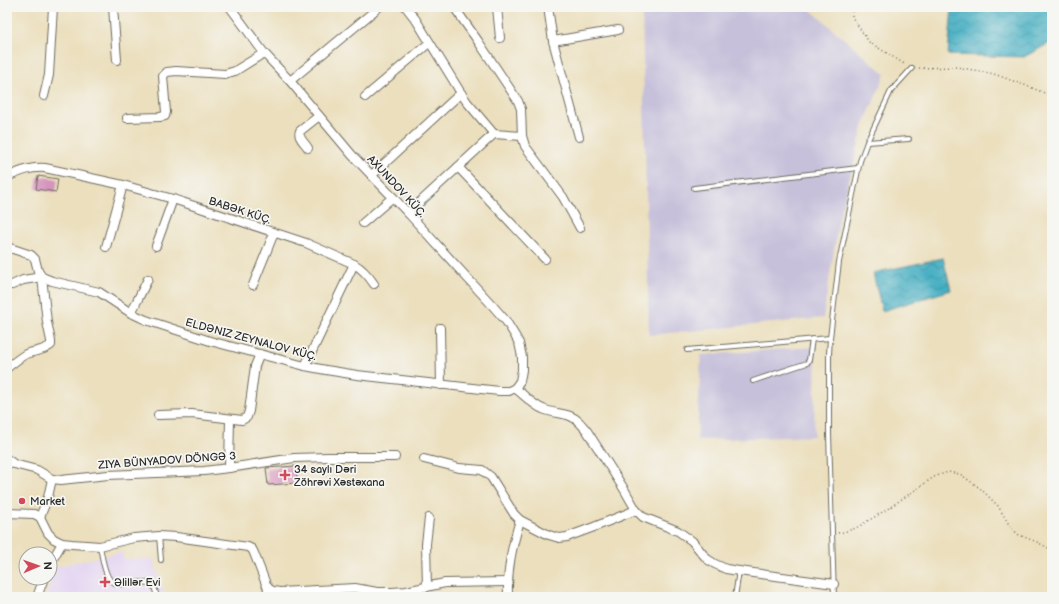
<svg xmlns="http://www.w3.org/2000/svg" width="1059" height="604" viewBox="0 0 1059 604" font-family="'Balsamiq Sans',sans-serif">
<style>
.built{fill:#e3d3f2}
.industrial{fill:#c6c0da}
.water{fill:url(#water-waves);stroke:#386d77}
.building{fill:#d693bd}
.lines{fill:none;stroke-linecap:round;stroke-linejoin:round}
.lane-casing{stroke:#6e6a5e;stroke-width:6}
.street-casing{stroke:#6e6a5e;stroke-width:10}
.path{stroke:#6e6a5e;stroke-width:1.5;stroke-dasharray:1 3;stroke-linecap:butt}
.lane{stroke:#fff;stroke-width:4}
.street{stroke:#fff;stroke-width:8}
.poi-dot{fill:#d1495b;stroke:#f6f6f2;stroke-width:1.5}
.labels{text-anchor:middle;stroke-width:3.5;stroke-linejoin:round;paint-order:stroke}
.street-label{font-size:11px;fill:#2b2b2b;stroke:#f6f6f2}
.poi-label{font-size:11px;fill:#2b2b2b;stroke:#f6f6f2;text-anchor:start}
</style>
<defs>
<pattern id="water-waves" width="16" height="10" patternUnits="userSpaceOnUse"><rect width="16" height="10" fill="#44afc3"/><path d="M0 5q4-4 8 0t8 0" fill="none" stroke="#398f9f"/></pattern>
</defs>
<rect width="100%" height="100%" fill="#f6f6f2"/>
<filter id="ink" filterUnits="userSpaceOnUse"><feTurbulence type="fractalNoise" baseFrequency=".025" numOctaves="2"/><feDisplacementMap in="SourceGraphic" scale="8" xChannelSelector="R" yChannelSelector="G"/><feConvolveMatrix kernelMatrix="1 2 1 2 8 2 1 2 1" color-interpolation-filters="sRGB"/></filter>
<filter id="wash" filterUnits="userSpaceOnUse"><feTurbulence type="fractalNoise" baseFrequency=".012" numOctaves="4" result="noise"/><feDisplacementMap in="SourceGraphic" scale="16" xChannelSelector="R" yChannelSelector="G"/><feGaussianBlur stdDeviation="0.9" result="paint"/><feColorMatrix in="noise" values="0 0 0 0 0 0 0 0 0 0 0 0 0 0 0 0 0 1.4 0 .05"/><feComposite in="paint" operator="in"/></filter>
<g filter="url(#wash)">
<rect width="100%" height="100%" fill="#ebdfbd"/>
<path class="built" d="M 122,552 L 124,559 L 153,559 L 165,597 L 46,597 L 55,567 Z"/>
<g class="industrial">
<path d="M 642,7 L 807,7 L 885,74 L 863,127 L 839,219 L 823,318 L 649,335 Z"/>
<path d="M 816,347 L 814,436 L 697,440 L 701,355 Z"/>
</g>
<g class="water">
<path d="M 952,7 L 1052,7 L 1052,42 L 1024,57 L 948,55 Z"/>
<path d="M 943,258 L 951,290 L 882,311 L 873,273 Z"/>
</g>
<g id="blocks">
<g class="building">
<path d="M 38,176 L 58,179 L 56,192 L 36,189 Z"/>
<path d="M 296,466 L 297,483 L 268,485 L 266,468 Z"/>
</g>
</g>
</g>
<g filter="url(#ink)">
<use href="#blocks" fill-opacity="0" stroke="#6e6a5e" stroke-width="1"/>
<g class="lines">
<g class="lane-casing">
<g id="lane">
<path d="M 867,142 L 909,139"/>
<path d="M 694,188 L 858,168"/>
<path d="M 687,350 L 830,338"/>
<path d="M 753,381 L 807,363 L 809,360 L 812,339"/>
<path d="M 159,536 L 161,560"/>
<path d="M 100,546 C 102,556 104,574 111,581 C 120,590 146,577 153,585 C 155,588 156,594 157,597"/>
<path d="M 735,597 L 739,571"/>
<path d="M 834,597 L 829,434 L 829,354 L 830,338 L 839,262 L 860,161 L 867,142 L 891,91 L 912,68"/>
</g>
</g>
<g class="street-casing">
<g id="street">
<path d="M 113,7 L 117,60"/>
<path d="M 230,7 L 264,53 L 290,81 L 352,155 L 408,213 L 492,305 L 506,321 L 514,334 L 519,343 L 522,357 L 522,370 L 520,381 L 515,388"/>
<path d="M 406,7 L 416,20 L 461,93 L 467,102 L 494,134 L 522,136"/>
<path d="M 454,7 L 478,41 L 518,101 L 521,109 L 522,136 L 525,146 L 563,197 L 580,228"/>
<path d="M 497,7 L 500,38"/>
<path d="M 548,7 L 553,41 L 579,137"/>
<path d="M 553,41 L 618,30"/>
<path d="M 290,81 L 379,7"/>
<path d="M 44,96 L 49,75 L 53,7"/>
<path d="M 365,97 L 429,43"/>
<path d="M 127,118 L 160,117 L 165,116 L 166,112 L 163,76 L 167,72 L 176,71 L 225,74 L 235,71 L 264,53"/>
<path d="M 308,148 C 305,143 297,137 300,131 L 319,116"/>
<path d="M 458,167 L 545,259"/>
<path d="M 372,175 L 461,93"/>
<path d="M 7,177 C 21,171 30,167 45,168 L 123,185 L 173,199 L 306,243 L 354,264 L 305,366"/>
<path d="M 408,213 L 494,134"/>
<path d="M 363,223 L 393,197"/>
<path d="M 156,246 L 173,199"/>
<path d="M 7,247 L 31,255 L 35,259 L 38,271 L 42,277 L 52,281 L 99,292 L 131,313 L 146,320 L 210,341 L 305,366 L 326,370 L 357,375 L 499,391 L 509,391 L 515,388"/>
<path d="M 106,247 L 123,185"/>
<path d="M 354,264 C 363,269 368,275 374,284"/>
<path d="M 7,285 L 12,285 L 23,280 L 42,277 L 47,322 L 51,341 L 51,345 C 44,351 34,351 26,354 C 19,358 13,363 7,368"/>
<path d="M 253,285 L 274,233"/>
<path d="M 131,313 L 148,279"/>
<path d="M 440,328 L 441,385"/>
<path d="M 515,388 C 524,395 533,405 543,409 C 552,413 562,413 570,416 C 578,419 582,425 587,431 L 624,489 L 636,510 L 643,517 L 678,531 L 692,541 L 707,559 L 715,564 L 726,569 L 739,571 L 834,584"/>
<path d="M 158,415 L 192,414 L 242,420 L 247,417 L 249,411 L 255,366 L 260,354"/>
<path d="M 7,459 L 14,464 L 37,470 L 52,479"/>
<path d="M 424,459 L 459,468 L 482,470 L 491,477 L 514,514 L 520,520 L 549,535 L 559,538 L 567,537 L 594,527 L 636,510"/>
<path d="M 229,468 L 230,419"/>
<path d="M 7,513 L 34,514 L 40,517 L 48,533 L 54,539 L 62,543 L 72,544 L 100,546 L 134,538 L 159,536 L 176,537 L 248,547 L 252,549 L 254,553 L 266,584 C 269,591 273,591 280,592 L 355,588 L 377,592 L 392,592 L 406,591 L 445,583 L 508,582"/>
<path d="M 40,517 L 48,497 L 52,479 L 61,480 L 108,475 L 204,471 L 229,468 L 294,458 L 328,457 L 395,457"/>
<path d="M 50,564 L 62,543"/>
<path d="M 427,587 L 426,544 L 429,518"/>
<path d="M 37,597 L 44,578"/>
<path d="M 266,597 L 268,589"/>
<path d="M 508,597 C 507,568 512,547 520,520"/>
</g>
</g>
<g class="path">
<path d="M 852,7 L 852,17 L 869,42 L 906,65"/>
<path d="M 919,68 L 957,67 L 994,74 L 1027,86 L 1052,96"/>
<path d="M 838,533 L 844,532 L 856,528 L 886,510 L 934,477 L 948,472 L 960,474 L 981,489 L 998,506 L 1011,528 L 1019,535 L 1037,542 L 1052,550"/>
</g>
<use href="#lane" class="lane"/>
<use href="#street" class="street"/>
</g>
</g>
<g class="poi-dot">
<path d="M283 469h4v4h4v4h-4v4h-4v-4h-4v-4h4z"/>
<circle cx="22" cy="501" r="4"/>
<path d="M103 576h4v4h4v4h-4v4h-4v-4h-4v-4h4z"/>
</g>
<g class="labels">
<g class="street-label">
<text transform="translate(397 186) rotate(47)" y="4">AXUNDOV KÜÇ.</text>
<text transform="translate(240 210) rotate(18)" y="4">BABƏK KÜÇ.</text>
<text transform="translate(251 339) rotate(15)" y="4">ELDƏNIZ ZEYNALOV KÜÇ.</text>
<text transform="translate(167 460) rotate(-4)" y="4">ZIYA BÜNYADOV DÖNGƏ 3</text>
</g>
<g class="poi-label">
<text x="294" y="473">34 saylı Dəri<tspan x="294" dy="13">Zöhrəvi Xəstəxana</tspan></text>
<text x="30" y="505">Market</text>
<text x="114" y="586">Əlillər Evi</text>
</g>
</g>
<rect width="1059" height="604" fill="none" stroke="#f6f6f2" stroke-width="24"/>
<g transform="translate(38 566) rotate(88)"><circle r="19" fill="#f6f6f2" stroke="#a5a5a2"/>
<path d="M0-3L7 15L0 10L-7 15Z" fill="#d1495b"/>
<text y="-6" font-size="11" font-weight="bold" text-anchor="middle" fill="#2b2b2b">N</text>
</g>
</svg>
